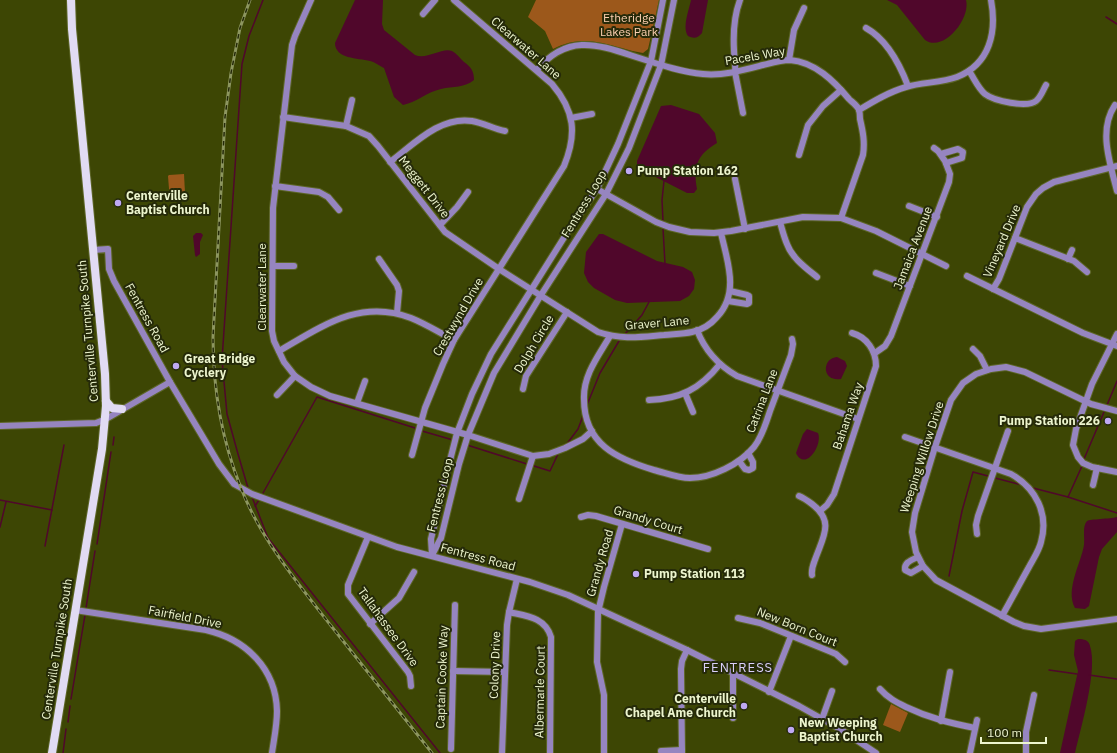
<svg xmlns="http://www.w3.org/2000/svg" width="1117" height="753" viewBox="0 0 1117 753" font-family="'IBM Plex Sans',sans-serif">
<style>
.green{fill:#9c581b}
.water{fill:#50072b}
.lines{fill:none;stroke-linecap:round;stroke-linejoin:round}
.stream{stroke:#50072b;stroke-width:1.5}
.minor-casing{stroke:#5d6628;stroke-width:8}
.major-casing{stroke:#5d6628;stroke-width:10}
.minor{stroke:#9685c0;stroke-width:6}
.major{stroke:#e1dbf3;stroke-width:8}
.rail-casing{stroke:#8d9660;stroke-width:3}
.rail{stroke:#252a09;stroke-width:1.5;stroke-dasharray:4.5;stroke-linecap:butt}
.poi-dot{fill:#bfa9f4;stroke:#252a09;stroke-width:1.5}
.labels{text-anchor:middle;stroke-width:4;stroke-linejoin:round;paint-order:stroke}
.park-label{font-size:12px;fill:#fccfb0;stroke:#252a09}
.street-label{font-size:12px;fill:#edf5ce;stroke:#252a09}
.poi-label{font-size:12px;font-weight:bold;fill:#edf5ce;stroke:#252a09;text-anchor:start}
.neighbourhood-label{font-size:13px;letter-spacing:1px;fill:#dacffa;stroke:#252a09}
</style>
<rect width="100%" height="100%" fill="#3d4604"/>
<g class="green">
<path d="M 536,0 L 659,0 L 648,49 L 643,53 C 636,52 629,50 622,48 C 596,41 578,36 553,49 L 545,31 L 528,17 Z"/>
<path d="M 184,174 L 185,193 L 173,194 L 169,189 L 168,176 L 169,175 Z"/>
<path d="M 891,704 L 908,713 L 900,732 L 883,725 Z"/>
</g>
<g class="water">
<path d="M 355,0 L 383,0 L 382,24 L 384,30 L 415,55 C 427,60 442,47 452,51 C 456,53 460,58 464,62 C 471,67 474,71 474,80 C 465,88 453,86 441,89 C 427,92 417,102 403,105 L 394,97 L 384,68 C 380,66 375,62 370,61 C 358,58 335,59 335,43 Z"/>
<path d="M 691,0 L 708,0 L 702,33 C 698,38 694,39 688,36 C 682,27 689,10 691,0 Z"/>
<path d="M 887,0 L 966,0 C 971,18 944,53 925,40 L 897,5 Z"/>
<path d="M 671,105 L 699,114 L 715,133 L 717,143 C 697,155 693,166 697,189 L 694,193 L 687,193 L 640,169 L 637,166 L 637,161 L 661,106 Z"/>
<path d="M 196,233 L 201,233 L 203,235 L 200,242 L 200,254 L 196,257 L 195,255 L 193,236 Z"/>
<path d="M 599,234 L 603,234 L 657,261 L 683,267 L 692,272 L 695,280 L 694,289 L 689,296 L 680,301 L 627,303 L 615,300 L 594,288 L 588,282 L 584,273 L 586,252 Z"/>
<path d="M 837,357 L 845,361 L 847,366 L 841,379 C 821,382 822,358 837,357 Z"/>
<path d="M 807,429 L 818,433 C 823,445 805,472 796,453 L 803,434 Z"/>
<path d="M 1117,517 L 1117,532 L 1102,549 L 1099,557 L 1089,606 L 1085,609 L 1075,608 C 1065,590 1081,563 1084,545 C 1085,538 1082,526 1087,521 C 1090,519 1110,519 1117,517 Z"/>
<path d="M 1078,639 C 1084,639 1089,640 1090,646 C 1098,670 1081,727 1075,753 L 1060,753 L 1078,671 L 1074,655 L 1075,641 Z"/>
</g>
<g class="lines">
<g class="stream">
<path d="M 1106,17 L 1117,24"/>
<path d="M 663,221 L 662,200 L 664,181"/>
<path d="M 663,228 L 665,264"/>
<path d="M 625,334 L 642,315 L 649,302"/>
<path d="M 587,405 L 600,373 L 619,341"/>
<path d="M 1107,405 L 1117,381"/>
<path d="M 422,431 L 453,440"/>
<path d="M 113,445 L 114,437"/>
<path d="M 467,445 L 527,464"/>
<path d="M 566,445 L 578,429 L 583,416"/>
<path d="M 1084,459 L 1104,412"/>
<path d="M 534,466 L 550,471 L 558,454"/>
<path d="M 995,478 L 1022,485"/>
<path d="M 248,488 L 238,454 L 227,414 L 222,360 L 242,64 L 249,36 L 263,0"/>
<path d="M 1033,488 L 1068,497 L 1117,513"/>
<path d="M 263,493 L 317,397 L 415,428"/>
<path d="M 252,497 L 268,538 L 440,753"/>
<path d="M 1068,497 L 1082,466"/>
<path d="M 0,500 L 52,510"/>
<path d="M 255,506 L 259,500"/>
<path d="M 0,527 L 6,502"/>
<path d="M 97,544 L 111,452"/>
<path d="M 45,546 L 64,445"/>
<path d="M 949,576 L 962,511 L 973,472 L 988,476"/>
<path d="M 86,608 L 95,551"/>
<path d="M 1049,670 L 1077,674"/>
<path d="M 1089,675 L 1117,679"/>
<path d="M 71,699 L 85,615"/>
<path d="M 68,722 L 70,706"/>
<path d="M 63,753 L 66,729"/>
</g>
<g class="minor-casing">
<g id="minor">
<path d="M 311,0 L 295,36 L 292,45 L 273,208 L 272,331 L 274,341 L 284,362 L 295,376 L 311,387 L 330,396 L 468,435 L 533,456 L 549,454 L 565,448 L 583,439 L 592,431"/>
<path d="M 740,0 C 734,16 733,32 734,50 C 734,57 736,64 735,72 L 743,113"/>
<path d="M 423,14 L 435,0"/>
<path d="M 866,28 C 886,39 900,65 908,86"/>
<path d="M 789,60 L 794,30 L 804,8"/>
<path d="M 537,70 C 566,35 595,43 633,56 C 655,63 680,72 703,74 C 723,76 744,70 763,65 C 771,63 781,60 790,60 C 815,62 834,81 849,99 C 852,102 858,106 859,110 C 860,113 860,117 860,119 C 863,132 865,142 863,155 L 841,218"/>
<path d="M 969,71 C 974,78 978,88 985,94 C 994,101 1027,108 1036,101 C 1041,97 1043,90 1046,85"/>
<path d="M 1115,105 C 1098,130 1110,163 1117,191"/>
<path d="M 859,110 C 874,101 889,92 906,87 C 922,82 941,83 957,77 C 990,64 997,32 991,0"/>
<path d="M 283,117 L 346,126 L 369,136 L 378,146 L 445,232 L 499,269 L 598,332 C 622,340 640,337 664,335 C 673,334 683,334 692,332 C 702,330 711,324 717,317 C 740,293 727,260 721,233"/>
<path d="M 571,118 L 592,114"/>
<path d="M 346,126 L 352,100"/>
<path d="M 941,154 L 958,149 L 963,152 L 962,158 L 946,163"/>
<path d="M 799,155 L 808,125 L 823,106 L 841,90"/>
<path d="M 390,162 C 414,144 440,116 472,121 C 484,123 494,129 505,131"/>
<path d="M 735,179 L 745,229"/>
<path d="M 275,186 L 319,192 L 328,197 L 339,210"/>
<path d="M 597,189 L 656,222 L 669,227 L 690,232 L 714,233 L 731,231 L 803,217 L 841,218 L 876,231 L 946,266"/>
<path d="M 909,206 L 937,217"/>
<path d="M 780,222 C 782,229 784,237 787,244 C 792,258 806,268 817,277"/>
<path d="M 440,225 L 457,207 L 468,192"/>
<path d="M 1015,238 L 1074,261 L 1087,272"/>
<path d="M 93,250 L 108,249 L 109,269 L 114,281 L 170,382 L 219,464 L 234,484 L 252,494 L 397,547 L 530,582 L 568,595 L 687,650 L 799,706 L 840,729 L 876,753"/>
<path d="M 379,259 L 397,285 L 399,291 L 397,313"/>
<path d="M 1068,259 L 1072,250"/>
<path d="M 273,266 L 294,266"/>
<path d="M 876,273 L 910,286"/>
<path d="M 967,276 L 1083,333 L 1117,346"/>
<path d="M 993,289 L 999,279 L 1027,207 L 1036,194 L 1043,188 L 1054,182 L 1117,166"/>
<path d="M 728,301 L 747,304 L 749,303 L 749,296 L 747,295 L 730,291"/>
<path d="M 697,330 C 705,351 718,365 737,376 L 858,419"/>
<path d="M 1117,334 L 1092,384 L 1076,429 L 1073,445 L 1078,457 L 1083,463 L 1092,467 L 1117,472"/>
<path d="M 610,336 C 599,355 583,375 584,399 C 584,444 617,459 654,470 C 666,473 678,478 690,478 C 712,478 740,464 754,447 C 762,437 766,423 770,411 C 777,392 784,374 791,355 L 793,344 L 792,339"/>
<path d="M 973,349 L 980,356 L 987,370"/>
<path d="M 279,351 C 321,327 360,298 411,318 C 426,324 440,333 454,340"/>
<path d="M 875,353 L 885,346 L 891,336 L 949,182 L 950,174 L 945,161 L 938,151 L 934,148"/>
<path d="M 523,389 L 526,376 L 567,312"/>
<path d="M 685,393 L 693,412"/>
<path d="M 277,395 L 295,376"/>
<path d="M 649,400 C 680,399 700,389 720,364"/>
<path d="M 357,403 L 365,381"/>
<path d="M 1117,411 L 1091,404 L 1025,372 L 1006,367 L 991,369 L 976,374 L 963,383 L 951,400 L 935,447 L 915,513 L 912,532 L 916,552 L 923,566 L 936,580 L 1014,622 L 1024,626 L 1041,629 L 1117,619"/>
<path d="M 0,426 L 96,423 L 106,419 L 170,382"/>
<path d="M 905,437 L 1011,474 C 1036,488 1049,514 1041,542 C 1039,551 1033,559 1029,567 C 1020,583 1011,600 1002,616"/>
<path d="M 412,455 L 425,408 L 443,364 L 454,340 L 564,166 C 577,134 575,111 552,84 L 454,0"/>
<path d="M 739,461 L 745,469 L 749,470 L 753,468 L 753,462 L 748,453"/>
<path d="M 1093,485 L 1097,468"/>
<path d="M 799,496 C 804,498 808,501 812,504 C 834,521 824,535 816,557 C 814,563 811,568 812,575"/>
<path d="M 519,499 L 533,456"/>
<path d="M 820,511 L 827,505 L 834,494 L 876,366 C 876,351 867,337 852,333"/>
<path d="M 581,517 L 588,515 L 596,516 L 708,549"/>
<path d="M 977,534 L 976,525 L 978,516 L 1008,431"/>
<path d="M 368,537 L 348,585 L 348,594 L 408,672 L 410,676 L 411,686"/>
<path d="M 432,555 L 441,538 L 459,464 L 468,435 L 494,373 L 541,295 L 606,194 L 629,148 L 661,65 L 674,0"/>
<path d="M 432,555 L 431,539 L 446,476 L 457,433 L 472,394 L 491,354 L 570,228 L 597,189 L 618,144 L 651,61 L 663,0"/>
<path d="M 918,557 C 912,560 904,562 905,570 L 911,573 L 923,566"/>
<path d="M 75,610 L 206,630 C 245,639 276,668 277,711 C 277,725 274,739 272,753"/>
<path d="M 509,612 C 526,616 545,617 551,637 L 550,753"/>
<path d="M 738,618 L 760,623 L 829,651 L 836,654 L 845,662"/>
<path d="M 370,624 L 399,598 L 414,572"/>
<path d="M 453,671 L 505,672"/>
<path d="M 880,689 C 888,698 896,702 906,707 C 929,718 950,723 975,728"/>
<path d="M 769,692 L 791,636"/>
<path d="M 733,718 L 733,673"/>
<path d="M 822,719 L 832,691"/>
<path d="M 941,721 L 950,672"/>
<path d="M 451,749 L 455,605"/>
<path d="M 661,751 L 682,750"/>
<path d="M 502,753 L 507,625 L 509,612 L 517,579"/>
<path d="M 604,753 L 604,695 L 597,662 L 598,612 L 604,587 L 622,524"/>
<path d="M 682,753 L 681,669 L 682,661 L 687,650"/>
<path d="M 970,753 L 977,720"/>
<path d="M 1026,753 L 1026,732 L 1034,695"/>
</g>
</g>
<g class="major-casing">
<g id="major">
<path d="M 106,401 L 112,408 L 122,409"/>
<path d="M 52,753 L 102,449 L 106,406 L 105,374 L 72,29 L 71,0"/>
</g>
</g>
<use href="#minor" class="minor"/>
<use href="#major" class="major"/>
<g class="rail-casing">
<path id="rail" d="M 250,0 L 240,28 L 231,73 L 225,117 L 213,337 C 213,388 222,441 241,488 C 260,538 299,585 332,627 C 365,669 399,711 432,753"/>
</g>
<use href="#rail" class="rail"/>
</g>
<g class="poi-dot">
<circle cx="629" cy="171" r="4"/>
<circle cx="118" cy="203" r="4"/>
<circle cx="176" cy="366" r="4"/>
<circle cx="1108" cy="421" r="4"/>
<circle cx="636" cy="574" r="4"/>
<circle cx="744" cy="706" r="4"/>
<circle cx="791" cy="730" r="4"/>
</g>
<g class="labels">
<g class="park-label">
<text x="629" y="22">Etheridge<tspan x="629" dy="14">Lakes Park</tspan></text>
</g>
<g class="street-label">
<text transform="translate(526 48) rotate(41)" y="4">Clearwater Lane</text>
<text transform="translate(755 56) rotate(-10)" y="4">Pacels Way</text>
<text transform="translate(424 187) rotate(52)" y="4">Meggett Drive</text>
<text transform="translate(584 204) rotate(-59)" y="4">Fentress Loop</text>
<text transform="translate(1002 241) rotate(-67)" y="4">Vineyard Drive</text>
<text transform="translate(913 248) rotate(-69)" y="4">Jamaica Avenue</text>
<text transform="translate(262 287) rotate(-90)" y="4">Clearwater Lane</text>
<text transform="translate(458 317) rotate(-60)" y="4">Crestwynd Drive</text>
<text transform="translate(147 318) rotate(61)" y="4">Fentress Road</text>
<text transform="translate(657 323) rotate(-5)" y="4">Graver Lane</text>
<text transform="translate(88 331) rotate(-95)" y="4">Centerville Turnpike South</text>
<text transform="translate(534 344) rotate(-59)" y="4">Dolph Circle</text>
<text transform="translate(762 401) rotate(-69)" y="4">Catrina Lane</text>
<text transform="translate(848 416) rotate(-71)" y="4">Bahama Way</text>
<text transform="translate(922 457) rotate(-72)" y="4">Weeping Willow Drive</text>
<text transform="translate(440 495) rotate(-76)" y="4">Fentress Loop</text>
<text transform="translate(648 520) rotate(17)" y="4">Grandy Court</text>
<text transform="translate(478 557) rotate(15)" y="4">Fentress Road</text>
<text transform="translate(600 563) rotate(-74)" y="4">Grandy Road</text>
<text transform="translate(185 617) rotate(11)" y="4">Fairfield Drive</text>
<text transform="translate(388 627) rotate(54)" y="4">Tallahassee Drive</text>
<text transform="translate(797 627) rotate(22)" y="4">New Born Court</text>
<text transform="translate(57 649) rotate(-81)" y="4">Centerville Turnpike South</text>
<text transform="translate(495 665) rotate(-88)" y="4">Colony Drive</text>
<text transform="translate(442 677) rotate(-88)" y="4">Captain Cooke Way</text>
<text transform="translate(540 692) rotate(-89)" y="4">Albermarle Court</text>
</g>
<g class="poi-label">
<text x="637" y="175">Pump Station 162</text>
<text x="126" y="200">Centerville<tspan x="126" dy="14">Baptist Church</tspan></text>
<text x="184" y="363">Great Bridge<tspan x="184" dy="14">Cyclery</tspan></text>
<text x="1100" y="425" text-anchor="end">Pump Station 226</text>
<text x="644" y="578">Pump Station 113</text>
<text x="736" y="703" text-anchor="end">Centerville<tspan x="736" dy="14">Chapel Ame Church</tspan></text>
<text x="799" y="727">New Weeping<tspan x="799" dy="14">Baptist Church</tspan></text>
</g>
<g class="neighbourhood-label">
<text x="738" y="672">FENTRESS</text>
</g>
</g>
<path d="M981 737v6h65v-6" fill="none" stroke="#edf5ce" stroke-width="2"/>
<text x="987" y="737" font-size="12" fill="#edf5ce" stroke="#252a09" stroke-width="3" paint-order="stroke">100 m</text>
</svg>
